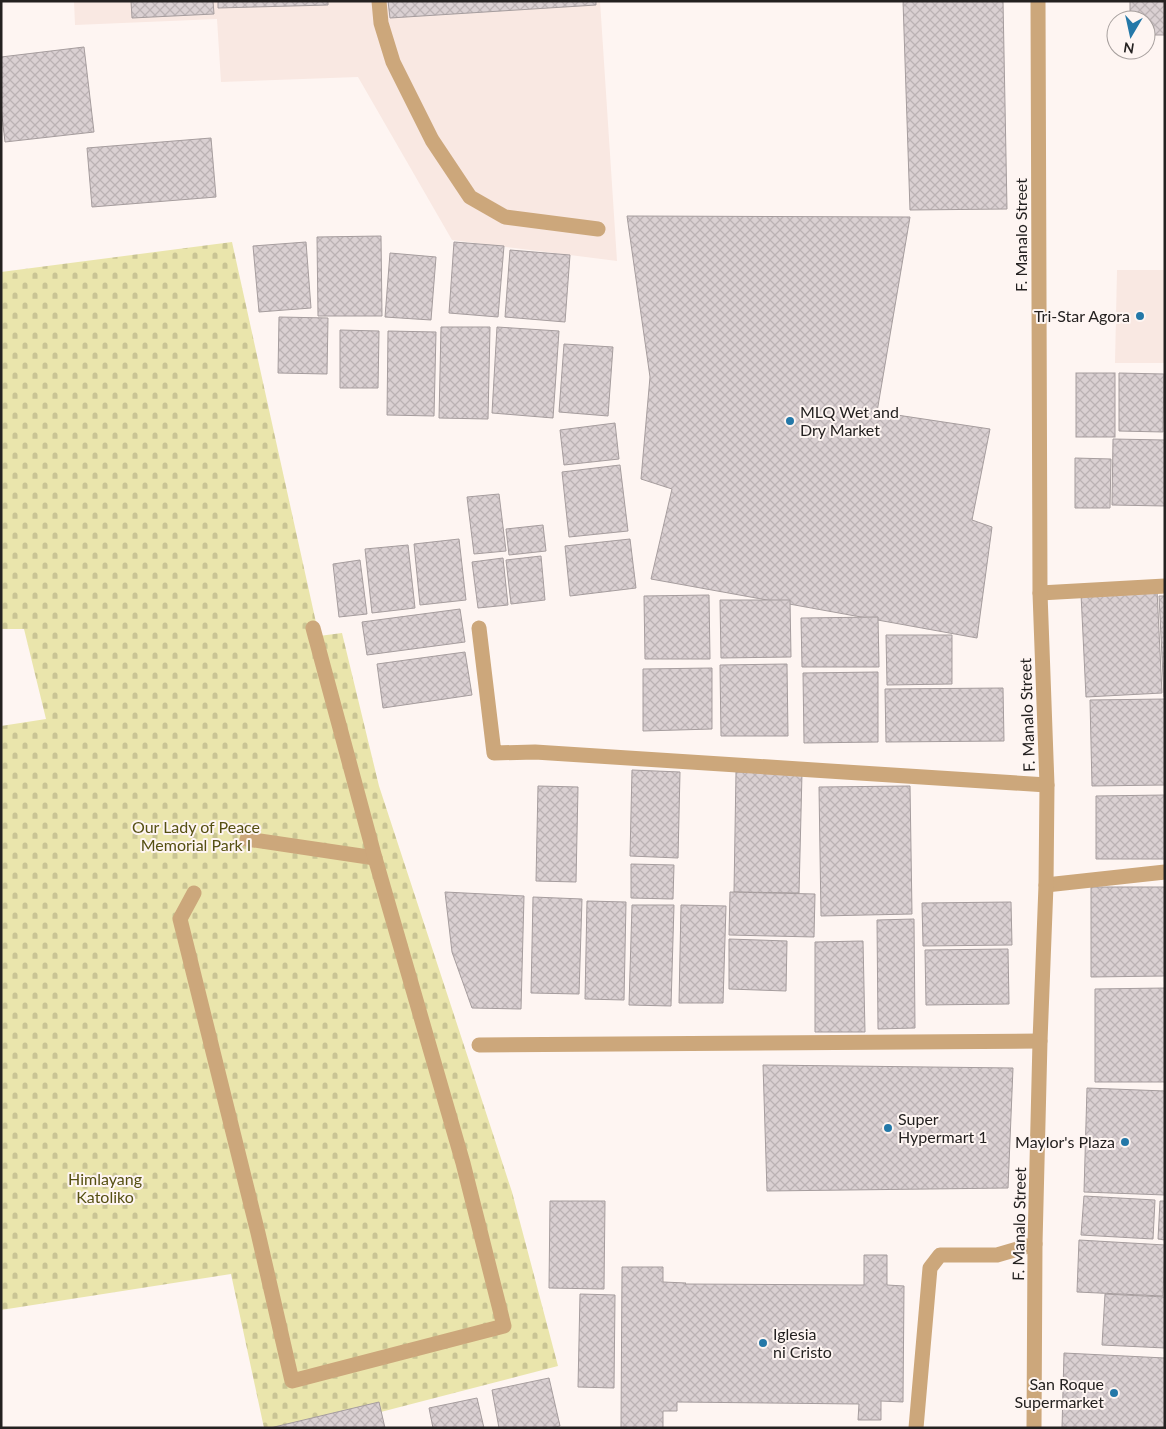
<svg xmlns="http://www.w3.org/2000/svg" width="1166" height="1429" viewBox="0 0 1166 1429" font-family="Lato,sans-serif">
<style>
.built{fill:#f9e8e2}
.cemetery{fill:url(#cemetery-stones)}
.building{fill:url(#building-cross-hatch);stroke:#a69d9e}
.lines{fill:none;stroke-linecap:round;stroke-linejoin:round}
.lane{stroke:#cca77b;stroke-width:15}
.street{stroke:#cca77b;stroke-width:15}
.poi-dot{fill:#2478a8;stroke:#fef5f2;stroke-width:2}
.labels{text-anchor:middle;stroke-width:4;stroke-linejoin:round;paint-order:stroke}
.street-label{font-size:16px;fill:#242120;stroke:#fef5f2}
.poi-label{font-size:16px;fill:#242120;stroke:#fef5f2;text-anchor:end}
.park-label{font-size:16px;fill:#565012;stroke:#fef5f2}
</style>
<defs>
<pattern id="cemetery-stones" width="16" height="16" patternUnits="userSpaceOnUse" patternTransform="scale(1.25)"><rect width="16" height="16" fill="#eae5ac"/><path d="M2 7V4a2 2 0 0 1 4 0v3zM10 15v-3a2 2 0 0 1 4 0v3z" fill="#c9c494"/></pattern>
<pattern id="building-cross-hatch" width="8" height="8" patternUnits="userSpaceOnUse" patternTransform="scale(1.25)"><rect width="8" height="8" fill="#dad0d2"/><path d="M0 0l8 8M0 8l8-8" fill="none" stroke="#bbb2b4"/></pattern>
</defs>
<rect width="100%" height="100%" fill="#fef5f2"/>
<g class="built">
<path d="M 74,1 L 600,1 L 617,261 L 452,240 L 358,77 L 221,82 L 217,19 L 75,25 Z"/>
<path d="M 1117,270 L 1165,270 L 1165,363 L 1115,363 Z"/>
</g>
<path class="cemetery" d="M 232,242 L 319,636 L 342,633 L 379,786 L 512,1192 L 558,1366 L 319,1428 L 264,1428 L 231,1274 L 1,1310 L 1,726 L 46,719 L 24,629 L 1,629 L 1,272 Z"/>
<g class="building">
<path d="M 131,1 L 213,1 L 214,14 L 132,18 Z"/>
<path d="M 218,1 L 328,1 L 328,5 L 218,8 Z"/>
<path d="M 388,1 L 596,1 L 596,5 L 390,18 Z"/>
<path d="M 903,1 L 1003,1 L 1007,209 L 910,210 Z"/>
<path d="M 1130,1 L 1165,1 L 1165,35 L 1146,35 L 1146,20 L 1130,20 Z"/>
<path d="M 84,47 L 94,132 L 5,142 L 1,107 L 1,57 Z"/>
<path d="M 211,138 L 216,197 L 92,207 L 87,148 Z"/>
<path d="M 627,216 L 910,217 L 877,412 L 990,429 L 972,520 L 992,527 L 977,638 L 651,579 L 672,489 L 641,479 L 650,377 Z"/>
<path d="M 381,236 L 382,316 L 318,316 L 317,237 Z"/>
<path d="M 306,242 L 311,308 L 259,312 L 253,246 Z"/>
<path d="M 454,242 L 504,246 L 498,317 L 449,313 Z"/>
<path d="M 510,250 L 570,255 L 565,322 L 505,317 Z"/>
<path d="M 390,253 L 436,257 L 431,320 L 385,317 Z"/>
<path d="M 279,317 L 328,318 L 327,374 L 278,373 Z"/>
<path d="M 441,327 L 490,327 L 488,419 L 439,418 Z"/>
<path d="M 497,327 L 559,331 L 553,418 L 492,413 Z"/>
<path d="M 340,330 L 379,331 L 378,388 L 340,388 Z"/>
<path d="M 388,331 L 436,332 L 434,416 L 387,415 Z"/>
<path d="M 564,344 L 613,347 L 608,416 L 559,412 Z"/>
<rect x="1076" y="373" width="39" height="64"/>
<path d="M 1119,373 L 1164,374 L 1163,432 L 1119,431 Z"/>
<path d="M 615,423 L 619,459 L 564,465 L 560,430 Z"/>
<path d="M 1113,439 L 1165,440 L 1165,506 L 1112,505 Z"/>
<path d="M 1075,458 L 1111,459 L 1110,508 L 1075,508 Z"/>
<path d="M 620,465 L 628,531 L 569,537 L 562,472 Z"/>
<path d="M 499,494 L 506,551 L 474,554 L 467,497 Z"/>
<path d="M 543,525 L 546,551 L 509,555 L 506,529 Z"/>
<path d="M 459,539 L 466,600 L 420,605 L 414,544 Z"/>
<path d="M 630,539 L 636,588 L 570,596 L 565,546 Z"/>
<path d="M 408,545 L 415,608 L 372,613 L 365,549 Z"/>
<path d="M 541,556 L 545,600 L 511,604 L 506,560 Z"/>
<path d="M 503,558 L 508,605 L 478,608 L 472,562 Z"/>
<path d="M 360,560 L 367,614 L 339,617 L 333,564 Z"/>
<path d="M 1157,590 L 1162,693 L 1086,697 L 1081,594 Z"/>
<path d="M 709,595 L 710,659 L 645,659 L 644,596 Z"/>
<path d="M 1159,596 L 1165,596 L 1165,697 L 1164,697 Z"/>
<path d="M 720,600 L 790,600 L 791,657 L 721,658 Z"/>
<path d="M 460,609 L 465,642 L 367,655 L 362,622 Z"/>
<path d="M 878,617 L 879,667 L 802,667 L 801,618 Z"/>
<path d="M 886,635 L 952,635 L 952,684 L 887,685 Z"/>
<path d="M 465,652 L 472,695 L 383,708 L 377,664 Z"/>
<path d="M 787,664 L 788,736 L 721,736 L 720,665 Z"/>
<path d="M 712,668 L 712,729 L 643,731 L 643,669 Z"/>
<path d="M 878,672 L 878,742 L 804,743 L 803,673 Z"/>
<path d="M 1003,688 L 1004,741 L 886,742 L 885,689 Z"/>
<path d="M 1165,699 L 1165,785 L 1092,786 L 1090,700 Z"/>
<path d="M 632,770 L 680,772 L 678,858 L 630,856 Z"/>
<path d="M 736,772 L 802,773 L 799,893 L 734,892 Z"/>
<path d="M 538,786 L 578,787 L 576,882 L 536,881 Z"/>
<path d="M 910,786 L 912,914 L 821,916 L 819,787 Z"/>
<path d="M 1165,795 L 1165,859 L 1096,859 L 1096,796 Z"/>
<path d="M 631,864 L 674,865 L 673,899 L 631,898 Z"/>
<path d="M 1091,887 L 1165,887 L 1165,976 L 1091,977 Z"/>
<path d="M 445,892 L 524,896 L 521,1009 L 472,1008 L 452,952 Z"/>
<path d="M 730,892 L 815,894 L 814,937 L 729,935 Z"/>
<path d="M 533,897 L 582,899 L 579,994 L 531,993 Z"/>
<path d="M 587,901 L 626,902 L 624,1000 L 585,999 Z"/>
<path d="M 1011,902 L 1012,945 L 923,946 L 922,903 Z"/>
<path d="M 632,905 L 674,905 L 671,1006 L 629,1005 Z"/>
<path d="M 681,905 L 726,906 L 723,1003 L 679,1003 Z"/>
<path d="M 914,919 L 915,1028 L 878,1029 L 877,920 Z"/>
<path d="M 729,939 L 787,941 L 786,991 L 729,989 Z"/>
<path d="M 863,941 L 865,1032 L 815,1032 L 815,942 Z"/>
<path d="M 1008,949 L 1009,1004 L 926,1005 L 925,950 Z"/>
<path d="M 1165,988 L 1165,1082 L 1095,1082 L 1095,989 Z"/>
<path d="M 763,1065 L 1013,1068 L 1008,1188 L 767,1191 Z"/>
<path d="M 1087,1088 L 1165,1091 L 1165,1195 L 1084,1192 Z"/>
<path d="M 1084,1196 L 1155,1200 L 1153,1239 L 1081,1235 Z"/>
<path d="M 550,1201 L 605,1201 L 604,1289 L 549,1288 Z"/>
<path d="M 1160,1201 L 1165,1201 L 1165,1240 L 1158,1239 Z"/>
<path d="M 1079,1240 L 1165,1245 L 1163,1296 L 1077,1292 Z"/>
<path d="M 864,1255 L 887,1255 L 887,1285 L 904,1286 L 903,1402 L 881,1401 L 881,1420 L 858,1420 L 859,1404 L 677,1402 L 677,1411 L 663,1411 L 663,1428 L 621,1428 L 622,1267 L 663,1267 L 663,1282 L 686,1283 L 685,1284 L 864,1285 Z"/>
<path d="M 580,1294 L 615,1295 L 614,1388 L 578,1387 Z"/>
<path d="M 1105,1294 L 1165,1297 L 1165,1348 L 1102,1345 Z"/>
<path d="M 1064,1353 L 1165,1358 L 1165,1428 L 1062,1428 Z"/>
<path d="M 549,1378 L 560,1426 L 550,1428 L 499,1428 L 492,1390 Z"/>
<path d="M 477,1398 L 484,1428 L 433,1428 L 429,1408 Z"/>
<path d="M 379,1402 L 385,1428 L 270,1428 Z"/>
</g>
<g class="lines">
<g class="lane">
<path d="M 379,1 L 381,23 L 393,62 L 432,140 L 470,197 L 505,217 L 598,229"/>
<path d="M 1046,885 L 1165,872"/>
<path d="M 916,1428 L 930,1268 L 940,1255 L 997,1255 L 1035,1244"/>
</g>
<g class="street">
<path d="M 1040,593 L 1165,586"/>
<path d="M 479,628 L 494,753 L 535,752 L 1047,785"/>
<path d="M 247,839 L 375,858"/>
<path d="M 194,893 L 180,919 L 258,1233 L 292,1381 L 504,1326 L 463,1163 L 375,858 L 313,628"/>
<path d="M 479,1045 L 1040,1041"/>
<path d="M 1034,1428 L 1035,1244 L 1040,1041 L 1046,885 L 1047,785 L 1040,593 L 1038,1"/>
</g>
</g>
<g class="poi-dot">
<circle cx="1140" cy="316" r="5"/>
<circle cx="790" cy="421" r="5"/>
<circle cx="888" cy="1128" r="5"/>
<circle cx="1125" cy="1142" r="5"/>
<circle cx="763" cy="1343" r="5"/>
<circle cx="1114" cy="1393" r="5"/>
</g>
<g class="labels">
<g class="street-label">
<text transform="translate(1021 235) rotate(-90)" y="6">F. Manalo Street</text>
<text transform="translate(1027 715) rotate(-92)" y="6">F. Manalo Street</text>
<text transform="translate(1019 1224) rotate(-89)" y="6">F. Manalo Street</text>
</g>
<g class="poi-label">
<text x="1130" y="322">Tri-Star Agora</text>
<text x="800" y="418" text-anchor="start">MLQ Wet and<tspan x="800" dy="18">Dry Market</tspan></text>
<text x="898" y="1125" text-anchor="start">Super<tspan x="898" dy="18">Hypermart 1</tspan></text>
<text x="1115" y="1148">Maylor's Plaza</text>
<text x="773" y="1340" text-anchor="start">Iglesia<tspan x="773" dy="18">ni Cristo</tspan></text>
<text x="1104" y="1390">San Roque<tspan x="1104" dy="18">Supermarket</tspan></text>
</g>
<g class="park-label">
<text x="196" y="833">Our Lady of Peace<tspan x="196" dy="18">Memorial Park I</tspan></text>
<text x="105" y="1185">Himlayang<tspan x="105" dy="18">Katoliko</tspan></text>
</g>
</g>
<rect width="1166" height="1429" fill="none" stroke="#242120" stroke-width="5"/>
<g transform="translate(1131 35) rotate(189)"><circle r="24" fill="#fef5f2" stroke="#a7a09e"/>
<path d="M0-4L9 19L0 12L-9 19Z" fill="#2478a8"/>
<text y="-8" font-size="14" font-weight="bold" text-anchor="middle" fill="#242120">N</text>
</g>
</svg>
